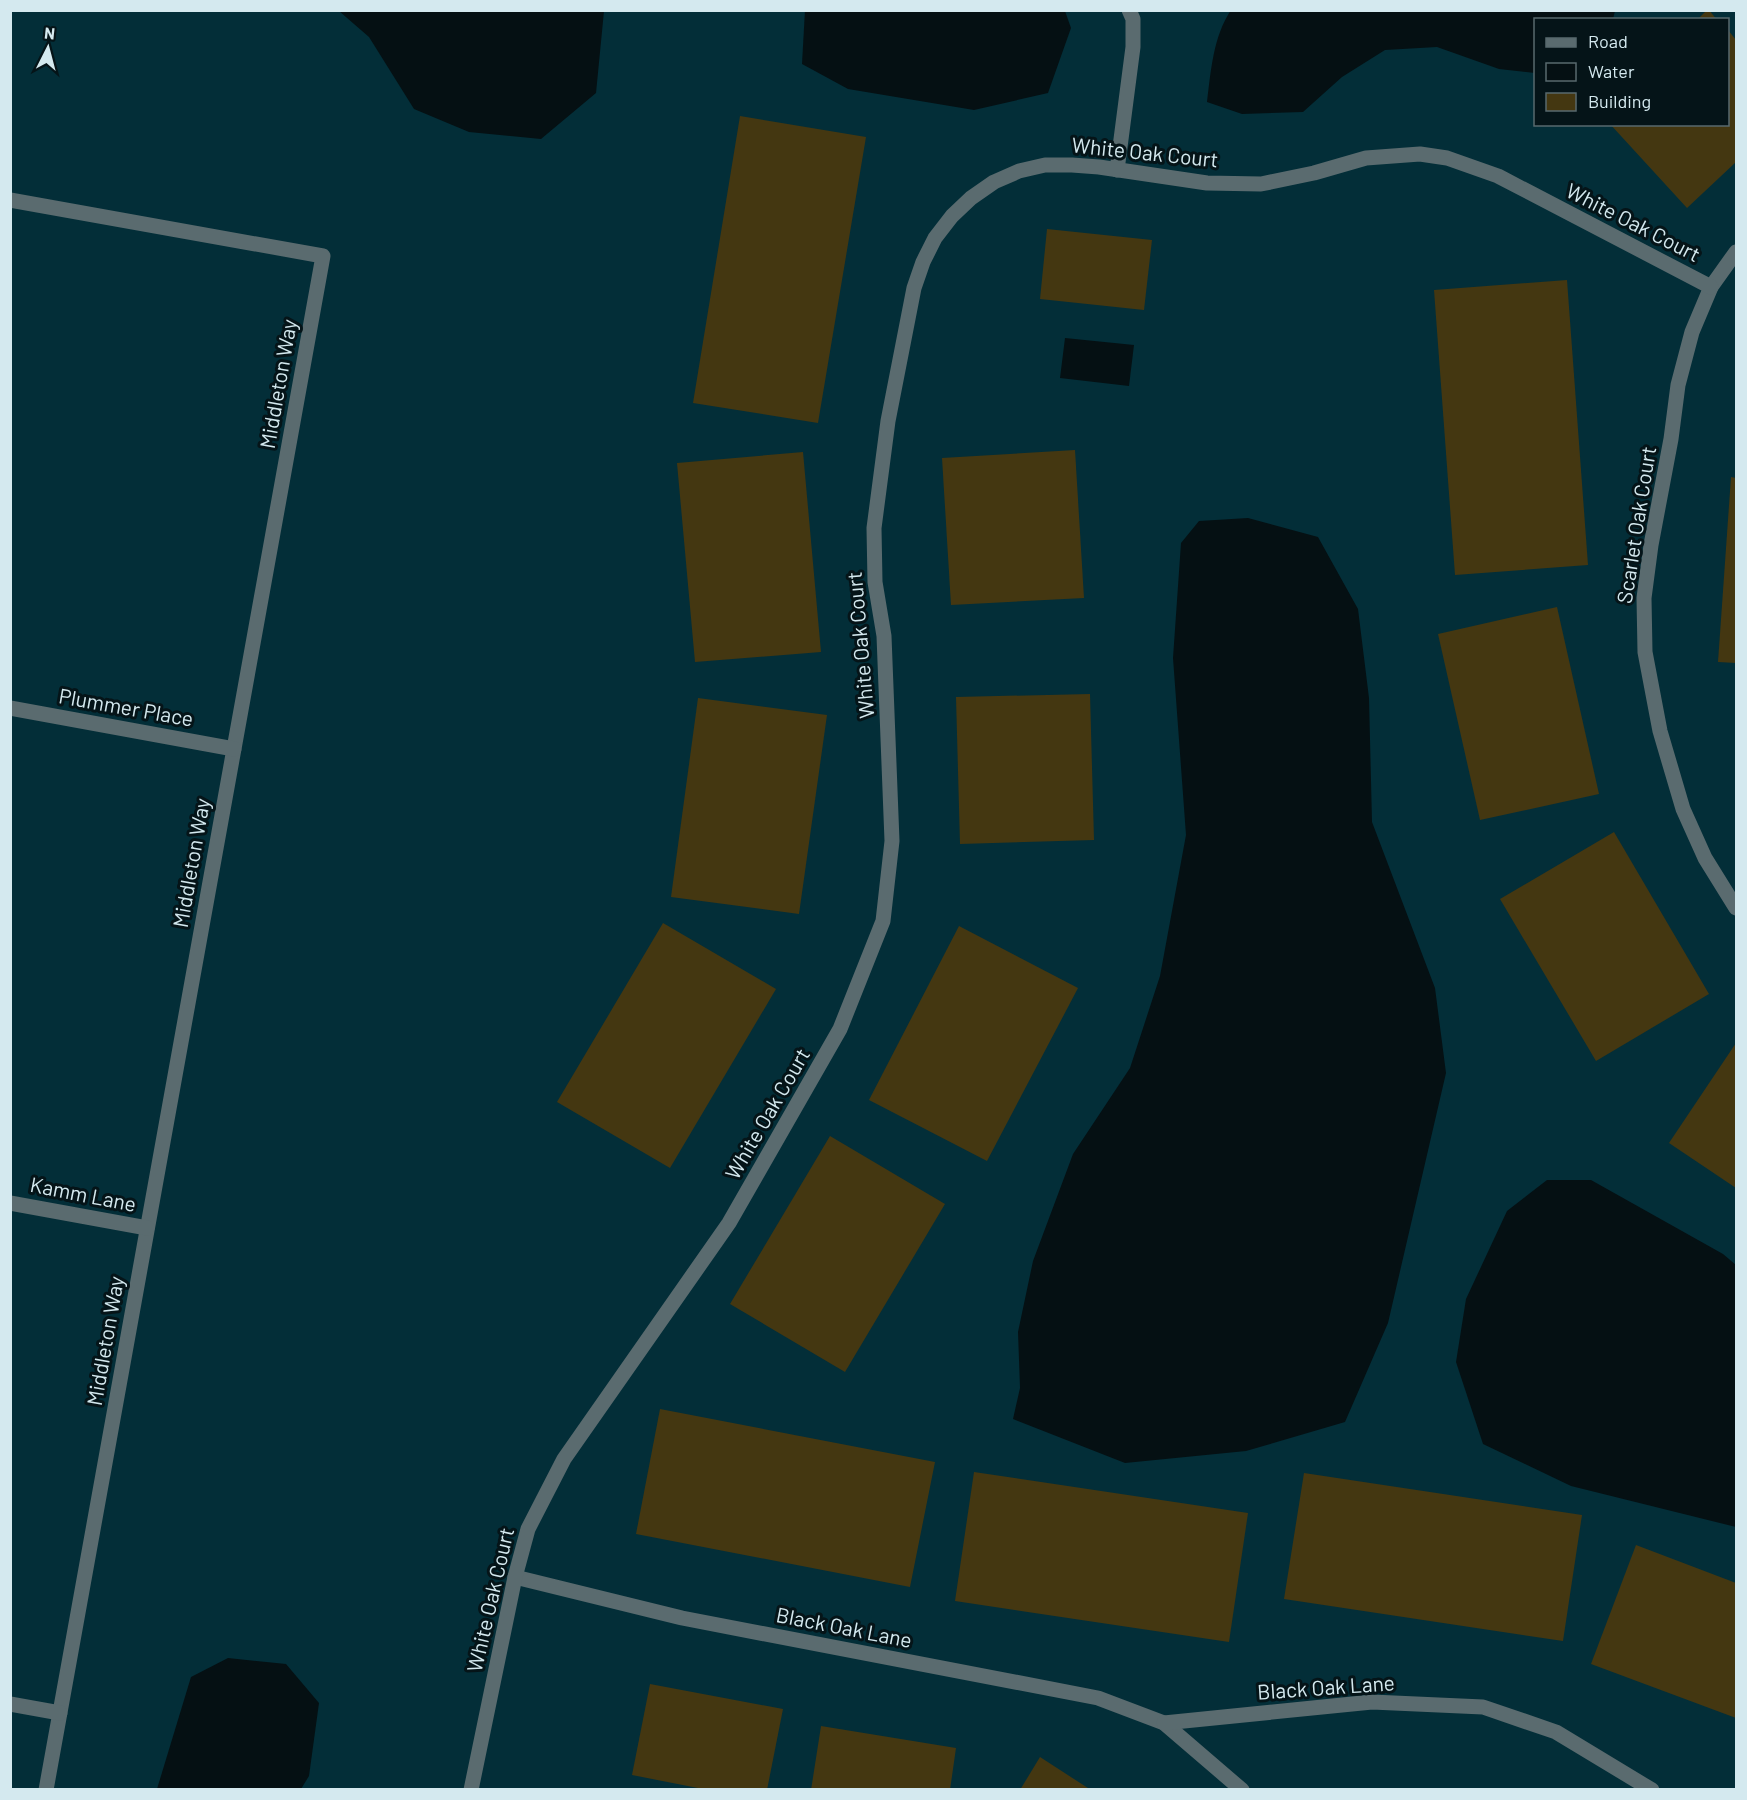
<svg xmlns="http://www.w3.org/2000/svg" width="1747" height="1800" viewBox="0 0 1747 1800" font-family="Barlow,sans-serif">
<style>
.water{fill:#051013}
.building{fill:#443711}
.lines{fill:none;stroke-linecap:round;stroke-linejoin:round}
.minor{stroke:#5a6b6f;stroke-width:15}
.labels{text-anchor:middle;stroke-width:6;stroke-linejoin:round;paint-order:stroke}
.street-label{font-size:21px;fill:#d4e9ef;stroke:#051418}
</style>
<rect width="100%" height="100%" fill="#032e38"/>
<g class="water">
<path d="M 805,10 L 1065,11 L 1071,28 L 1048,93 L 974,110 L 848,89 L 802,64 Z"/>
<path d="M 1231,10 L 1615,10 L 1615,11 L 1613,19 L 1536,20 L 1535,73 L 1499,69 L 1437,47 L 1385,50 L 1342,77 L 1303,112 L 1242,114 L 1207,102 C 1211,71 1213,37 1231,10 Z"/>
<path d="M 339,11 L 604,11 L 596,93 L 541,139 L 469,132 L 414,109 L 369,37 Z"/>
<path d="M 1065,338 L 1134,345 L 1129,386 L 1060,378 Z"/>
<path d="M 1248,518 L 1318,537 L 1358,609 L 1369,698 L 1372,822 L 1435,988 L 1446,1073 L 1388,1323 L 1345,1422 L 1246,1451 L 1125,1463 L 1013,1419 L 1020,1388 L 1018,1332 L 1033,1261 L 1073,1154 L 1130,1068 L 1160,976 L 1186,835 L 1173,658 L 1181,543 L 1199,521 Z"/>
<path d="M 1547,1180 L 1591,1180 L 1723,1254 L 1736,1265 L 1736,1527 L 1571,1486 L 1483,1444 L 1456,1362 L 1466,1299 L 1507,1211 Z"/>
<path d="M 228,1658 L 286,1664 L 319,1703 L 309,1776 L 301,1789 L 157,1789 L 191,1677 Z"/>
</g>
<g class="building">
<path d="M 1707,10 L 1709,10 L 1717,20 L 1697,20 Z"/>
<path d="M 1728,30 L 1736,40 L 1736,162 L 1687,208 L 1610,124 L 1728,124 Z"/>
<path d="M 740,116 L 866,137 L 818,423 L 693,403 Z"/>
<path d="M 1047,229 L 1152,240 L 1144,310 L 1040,299 Z"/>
<path d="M 1567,280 L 1588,565 L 1455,575 L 1434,290 Z"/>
<path d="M 1075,450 L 1084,598 L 951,605 L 942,458 Z"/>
<path d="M 803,452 L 821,652 L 695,662 L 677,463 Z"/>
<path d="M 1731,477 L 1736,478 L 1736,663 L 1718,662 Z"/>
<path d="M 1557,607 L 1599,794 L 1480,820 L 1438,634 Z"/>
<path d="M 1090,694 L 1094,840 L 960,844 L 956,697 Z"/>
<path d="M 698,698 L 827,715 L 799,914 L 671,897 Z"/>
<path d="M 1614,832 L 1709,994 L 1596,1061 L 1500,899 Z"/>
<path d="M 663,923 L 776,989 L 670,1168 L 557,1102 Z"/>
<path d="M 959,926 L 1078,988 L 987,1161 L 869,1100 Z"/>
<path d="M 1736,1043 L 1736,1188 L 1669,1143 Z"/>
<path d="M 830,1136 L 945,1204 L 845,1372 L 730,1304 Z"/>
<path d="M 660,1409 L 935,1462 L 910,1587 L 636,1534 Z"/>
<path d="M 974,1472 L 1248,1513 L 1229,1642 L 955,1601 Z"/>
<path d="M 1304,1473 L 1582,1515 L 1563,1641 L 1284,1599 Z"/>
<path d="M 1636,1545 L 1736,1583 L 1736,1718 L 1591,1664 Z"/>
<path d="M 650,1684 L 783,1709 L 767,1790 L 708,1790 L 632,1775 Z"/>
<path d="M 821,1726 L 956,1748 L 950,1790 L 811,1790 Z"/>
<path d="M 1040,1757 L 1091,1790 L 1020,1790 Z"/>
</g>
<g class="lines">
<g class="minor">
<path d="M 1117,170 L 1133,47 L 1133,19 L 1129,10"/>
<path d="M 10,200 L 323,256 L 46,1790"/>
<path d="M 1736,252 L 1711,287 L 1692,332 L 1678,385 L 1671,439 L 1651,545 L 1644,598 L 1645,652 L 1660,731 L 1683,809 L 1705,858 L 1736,908"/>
<path d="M 10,708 L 234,749"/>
<path d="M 10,1203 L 147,1228"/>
<path d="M 515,1577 L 682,1618 L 1098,1698 L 1164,1723 L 1242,1790"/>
<path d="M 10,1704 L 60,1713"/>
<path d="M 1164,1723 L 1372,1702 L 1483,1707 L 1556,1732 L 1652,1790"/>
<path d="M 471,1790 L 515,1577 L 528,1529 L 564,1459 L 729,1223 L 840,1029 L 883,921 L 892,841 L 884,636 L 875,582 L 874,528 L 888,421 L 914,288 L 923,262 L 935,238 L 952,216 L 971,198 L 994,182 L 1019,171 L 1045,165 L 1072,165 L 1099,167 L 1207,183 L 1261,184 L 1314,173 L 1366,158 L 1420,154 L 1447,158 L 1498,176 L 1711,287"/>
</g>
</g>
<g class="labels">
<g class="street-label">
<text transform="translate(1145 153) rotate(6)" y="7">White Oak Court</text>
<text transform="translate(1633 223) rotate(27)" y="7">White Oak Court</text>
<text transform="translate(279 384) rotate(-80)" y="7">Middleton Way</text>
<text transform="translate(1637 525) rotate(-81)" y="7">Scarlet Oak Court</text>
<text transform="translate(861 645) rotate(-95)" y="7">White Oak Court</text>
<text transform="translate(126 708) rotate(10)" y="7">Plummer Place</text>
<text transform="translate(192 863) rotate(-80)" y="7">Middleton Way</text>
<text transform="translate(768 1114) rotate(-60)" y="7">White Oak Court</text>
<text transform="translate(83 1195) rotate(11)" y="7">Kamm Lane</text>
<text transform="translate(106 1341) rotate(-80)" y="7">Middleton Way</text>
<text transform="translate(491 1600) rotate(-77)" y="7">White Oak Court</text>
<text transform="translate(844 1628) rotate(11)" y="7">Black Oak Lane</text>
<text transform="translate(1326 1688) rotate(-4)" y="7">Black Oak Lane</text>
</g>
</g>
<rect width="1747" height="1800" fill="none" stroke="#d4e9ef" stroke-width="24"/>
<rect x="1534" y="18" width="195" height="108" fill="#051418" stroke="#58696e" stroke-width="1.5"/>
<rect x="1546" y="38" width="30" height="9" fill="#5a6b6f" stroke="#58696e" stroke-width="1.5"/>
<text x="1588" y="48" font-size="18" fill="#d4e9ef">Road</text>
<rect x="1546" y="63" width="30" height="18" fill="#051013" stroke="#58696e" stroke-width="1.5"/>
<text x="1588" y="78" font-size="18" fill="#d4e9ef">Water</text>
<rect x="1546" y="93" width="30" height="18" fill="#443711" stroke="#58696e" stroke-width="1.5"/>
<text x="1588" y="108" font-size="18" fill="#d4e9ef">Building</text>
<g transform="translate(48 48) rotate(6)" stroke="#051418" stroke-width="4.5" paint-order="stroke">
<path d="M0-4.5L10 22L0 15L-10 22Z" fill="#d4e9ef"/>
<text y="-9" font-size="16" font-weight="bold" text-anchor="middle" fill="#d4e9ef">N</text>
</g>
</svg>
